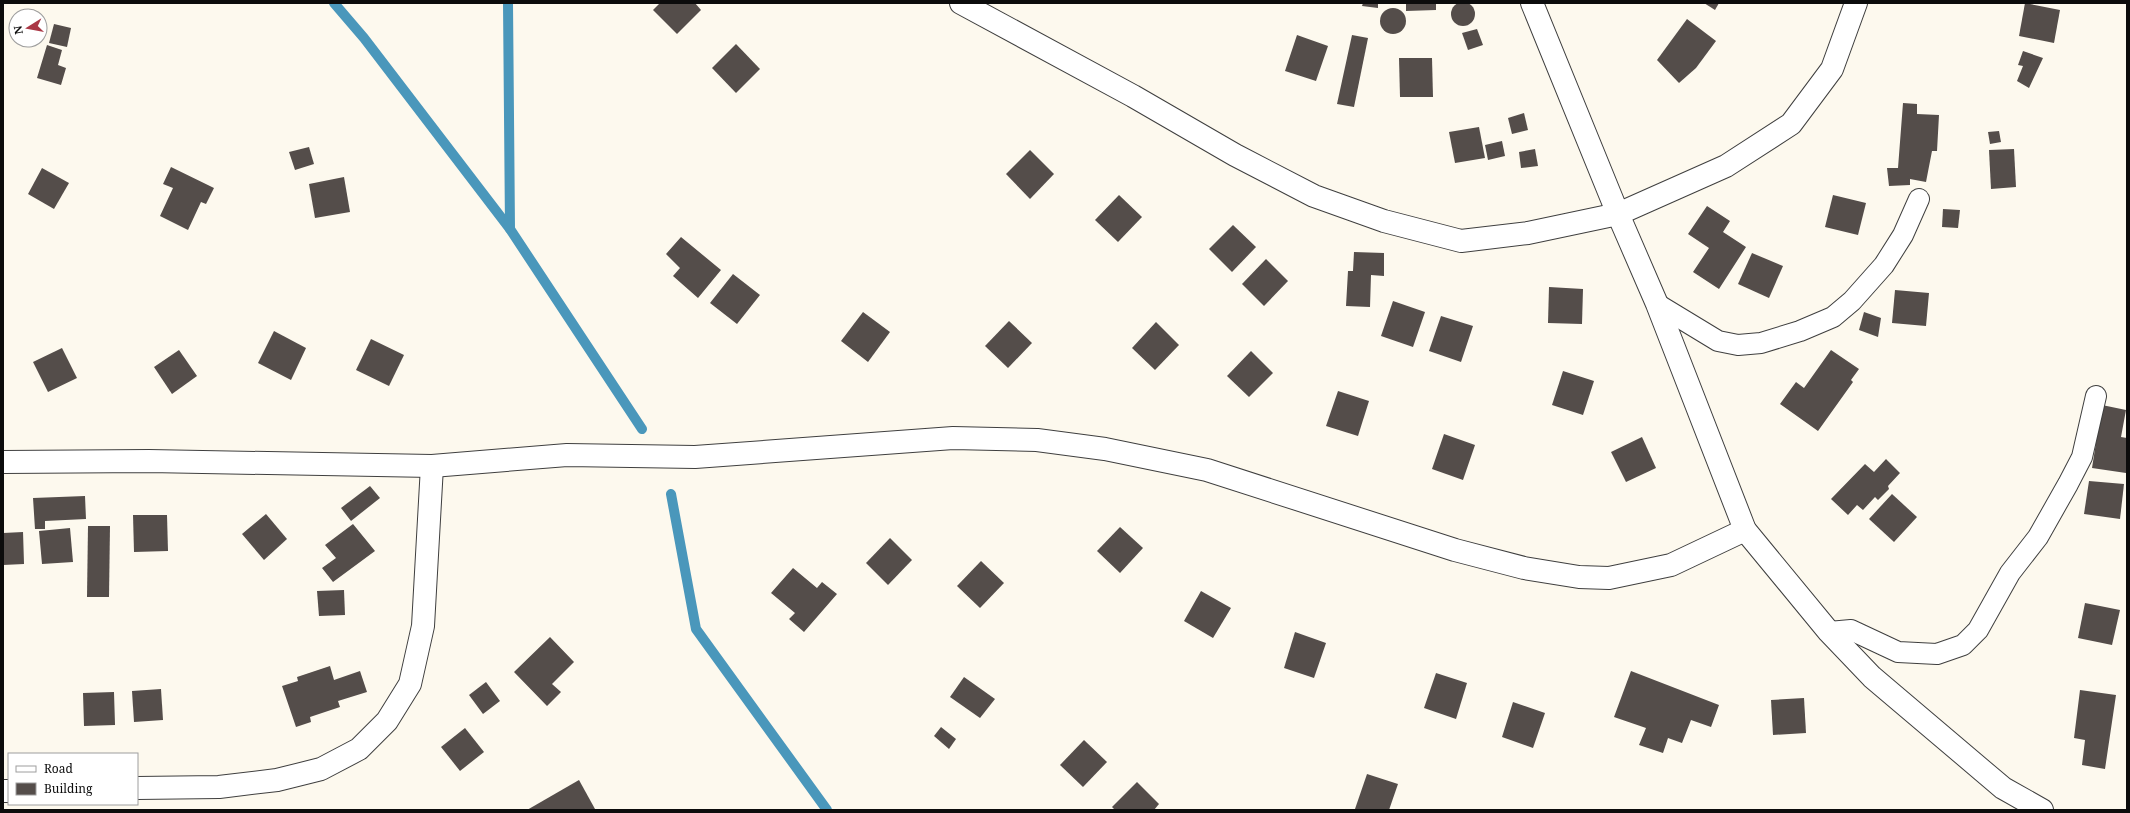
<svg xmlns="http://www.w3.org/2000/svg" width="2130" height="813" viewBox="0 0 2130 813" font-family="'Noto Serif',serif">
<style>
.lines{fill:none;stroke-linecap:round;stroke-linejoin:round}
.stream{stroke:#4a97bb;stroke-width:10}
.building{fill:#544d4a}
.service-casing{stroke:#3f3f3f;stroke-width:22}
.minor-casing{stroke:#3f3f3f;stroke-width:24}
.service{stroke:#fff;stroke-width:20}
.minor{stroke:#fff;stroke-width:22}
</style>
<rect width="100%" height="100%" fill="#fdf9ee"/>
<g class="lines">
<g class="stream">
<path d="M 334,3 L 364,38 L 510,229"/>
<path d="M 508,3 L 510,229 L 642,429"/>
<path d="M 671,494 L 696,629 L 827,810"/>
</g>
</g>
<g class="building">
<circle cx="1463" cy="14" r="12"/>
<path d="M 660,3 L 695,3 L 701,10 L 677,34 L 653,10 Z"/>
<path d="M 1363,3 L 1378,3 L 1378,8 L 1362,6 Z"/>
<path d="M 1406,3 L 1436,3 L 1436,10 L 1406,11 Z"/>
<path d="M 1704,3 L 1719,3 L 1715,10 Z"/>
<path d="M 2025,3 L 2060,10 L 2054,43 L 2019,36 Z"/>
<circle cx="1393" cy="21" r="13"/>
<path d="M 1687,19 L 1716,41 L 1696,68 L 1679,83 L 1657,60 Z"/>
<path d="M 54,24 L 71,28 L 67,47 L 49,43 Z"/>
<path d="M 1477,29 L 1483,45 L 1468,50 L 1462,33 Z"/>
<path d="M 1297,35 L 1328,46 L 1316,81 L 1285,71 Z"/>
<path d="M 1352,35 L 1368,38 L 1354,107 L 1337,104 Z"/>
<path d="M 736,44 L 760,69 L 736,93 L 712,68 Z"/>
<path d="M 47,45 L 62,50 L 58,65 L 66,68 L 61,85 L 37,78 Z"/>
<path d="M 2023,51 L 2043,58 L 2029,88 L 2017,81 L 2023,66 L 2018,65 Z"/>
<path d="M 1399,58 L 1432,58 L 1433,97 L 1400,97 Z"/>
<path d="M 1903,103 L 1917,104 L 1917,114 L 1939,115 L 1937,151 L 1932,151 L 1926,182 L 1910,179 L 1910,185 L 1889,186 L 1887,168 L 1898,168 Z"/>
<path d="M 1524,113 L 1528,130 L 1512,134 L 1508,118 Z"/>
<path d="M 1479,127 L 1485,158 L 1455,163 L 1449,132 Z"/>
<path d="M 1999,131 L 2001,142 L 1990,144 L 1988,132 Z"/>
<path d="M 1502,141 L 1505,156 L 1488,160 L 1485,145 Z"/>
<path d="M 309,147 L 314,164 L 295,170 L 289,152 Z"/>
<path d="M 1535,149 L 1538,166 L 1521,168 L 1519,152 Z"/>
<path d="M 2014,149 L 2016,187 L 1991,189 L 1989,150 Z"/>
<path d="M 1030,150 L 1054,174 L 1030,199 L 1006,174 Z"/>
<path d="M 171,167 L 214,188 L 206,204 L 201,202 L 188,230 L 160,216 L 173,188 L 163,184 Z"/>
<path d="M 42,168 L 69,183 L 54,209 L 28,194 Z"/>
<path d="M 344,177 L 350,212 L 315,218 L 309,184 Z"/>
<path d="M 1119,195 L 1142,217 L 1118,242 L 1095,220 Z"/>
<path d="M 1833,195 L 1866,203 L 1858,235 L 1825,227 Z"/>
<path d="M 1707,206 L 1730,221 L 1723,232 L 1746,247 L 1719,289 L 1693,272 L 1709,248 L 1688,234 Z"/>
<path d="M 1943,209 L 1960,210 L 1958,228 L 1942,227 Z"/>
<path d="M 1233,225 L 1256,247 L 1232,272 L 1209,249 Z"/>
<path d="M 681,237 L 721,270 L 698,298 L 673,276 L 680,268 L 666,254 Z"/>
<path d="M 1354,252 L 1384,253 L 1384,276 L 1371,275 L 1370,307 L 1346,306 L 1348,271 L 1353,271 Z"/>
<path d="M 1752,253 L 1783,266 L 1769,298 L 1738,284 Z"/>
<path d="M 1266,259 L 1288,281 L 1264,306 L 1242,284 Z"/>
<path d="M 733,274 L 760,295 L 737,324 L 710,303 Z"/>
<path d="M 1549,287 L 1583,289 L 1582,324 L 1548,323 Z"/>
<path d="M 1895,290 L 1929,293 L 1926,326 L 1892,323 Z"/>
<path d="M 1393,301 L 1425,312 L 1413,347 L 1381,336 Z"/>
<path d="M 863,312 L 890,332 L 868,362 L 841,341 Z"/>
<path d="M 1864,312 L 1881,318 L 1878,337 L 1859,330 Z"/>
<path d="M 1441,316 L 1473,326 L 1461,362 L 1429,351 Z"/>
<path d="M 1009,321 L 1032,343 L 1008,368 L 985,346 Z"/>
<path d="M 1156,322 L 1179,345 L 1155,370 L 1132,348 Z"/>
<path d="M 274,331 L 306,348 L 291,380 L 258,363 Z"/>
<path d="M 371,339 L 404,355 L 389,386 L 356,370 Z"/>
<path d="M 62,348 L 77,378 L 48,392 L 33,362 Z"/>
<path d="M 179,350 L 197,376 L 172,394 L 154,367 Z"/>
<path d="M 1831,350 L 1859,369 L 1851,380 L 1853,382 L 1818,431 L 1780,404 L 1796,382 L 1804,388 Z"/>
<path d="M 1251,351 L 1273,373 L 1249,397 L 1227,376 Z"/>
<path d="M 1563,371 L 1594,381 L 1583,415 L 1552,405 Z"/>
<path d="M 1338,391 L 1369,401 L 1358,436 L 1326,426 Z"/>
<path d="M 2102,405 L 2126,410 L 2121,437 L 2127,438 L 2126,473 L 2092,468 Z"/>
<path d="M 1444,434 L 1475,445 L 1463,480 L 1432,469 Z"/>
<path d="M 1642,437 L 1656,468 L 1626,482 L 1611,452 Z"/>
<path d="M 1886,459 L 1900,473 L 1888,486 L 1889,489 L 1878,500 L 1875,497 L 1863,510 L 1857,505 L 1848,515 L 1831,499 L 1865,464 L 1874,472 Z"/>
<path d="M 2089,481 L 2124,484 L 2120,519 L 2084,514 Z"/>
<path d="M 370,486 L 380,498 L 351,521 L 341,508 Z"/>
<path d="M 1892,494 L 1917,517 L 1894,542 L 1869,519 Z"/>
<path d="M 85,496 L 86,519 L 45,521 L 45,529 L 35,529 L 33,498 Z"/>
<path d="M 266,514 L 287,539 L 264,560 L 242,534 Z"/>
<path d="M 133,515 L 167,515 L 168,551 L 134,552 Z"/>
<path d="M 353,524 L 375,551 L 333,582 L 322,568 L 336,558 L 325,545 Z"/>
<path d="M 88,526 L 110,526 L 109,597 L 87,597 Z"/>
<path d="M 1120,527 L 1143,548 L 1120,573 L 1097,551 Z"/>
<path d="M 70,528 L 73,562 L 42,564 L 39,531 Z"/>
<path d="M 23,532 L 24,564 L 3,565 L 3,533 Z"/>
<path d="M 890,538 L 912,560 L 888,585 L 866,563 Z"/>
<path d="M 981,561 L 1004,583 L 980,608 L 957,586 Z"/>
<path d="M 793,568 L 817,588 L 822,582 L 837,594 L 804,632 L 789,619 L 795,613 L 771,593 Z"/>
<path d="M 344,590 L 345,615 L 319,616 L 317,591 Z"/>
<path d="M 1201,591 L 1231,608 L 1213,638 L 1184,621 Z"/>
<path d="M 2085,603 L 2120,610 L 2112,645 L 2078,638 Z"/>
<path d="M 1295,632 L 1326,643 L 1314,678 L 1284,668 Z"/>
<path d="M 550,637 L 574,662 L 552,684 L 561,692 L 547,706 L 514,672 Z"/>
<path d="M 330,666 L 334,680 L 360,671 L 367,692 L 338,701 L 340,707 L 310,717 L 311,722 L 296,727 L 282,686 L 298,681 L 297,677 Z"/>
<path d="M 1631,671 L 1719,705 L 1711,727 L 1691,720 L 1682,743 L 1668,738 L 1663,753 L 1639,745 L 1646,728 L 1614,717 Z"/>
<path d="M 1436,673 L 1467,683 L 1456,719 L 1424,708 Z"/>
<path d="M 964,677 L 995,699 L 980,718 L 950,697 Z"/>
<path d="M 486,682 L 500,701 L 483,714 L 469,695 Z"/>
<path d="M 161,689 L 163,720 L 134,722 L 132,691 Z"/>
<path d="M 2080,690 L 2116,695 L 2105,769 L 2082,765 L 2085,740 L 2074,738 Z"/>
<path d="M 114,692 L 115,725 L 84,726 L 83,693 Z"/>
<path d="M 1804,698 L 1806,733 L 1773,735 L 1771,700 Z"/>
<path d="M 1513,702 L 1545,713 L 1533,748 L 1502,737 Z"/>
<path d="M 941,727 L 956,739 L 949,749 L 934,736 Z"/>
<path d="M 465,728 L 484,752 L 460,771 L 441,747 Z"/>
<path d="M 1084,740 L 1107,762 L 1083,787 L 1060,765 Z"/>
<path d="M 1367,774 L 1398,784 L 1389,810 L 1355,809 Z"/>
<path d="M 579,780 L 595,809 L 527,810 Z"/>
<path d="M 1137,782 L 1159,804 L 1154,810 L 1115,810 L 1112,807 Z"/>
</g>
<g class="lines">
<g class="service-casing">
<g id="service">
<path d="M 1657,304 L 1718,341 L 1738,345 L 1761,343 L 1800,331 L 1833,317 L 1852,301 L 1884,265 L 1903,235 L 1919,199"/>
<path d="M 1829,632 L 1851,630 L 1898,652 L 1937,654 L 1963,645 L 1978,630 L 2010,573 L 2038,537 L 2068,484 L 2082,457 L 2096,396"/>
</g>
</g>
<g class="minor-casing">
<g id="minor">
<path d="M 961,3 L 1133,96 L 1235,155 L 1314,196 L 1384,221 L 1461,241 L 1528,233 L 1618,214 L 1726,166 L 1791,124 L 1832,69 L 1856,3"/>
<path d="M 1532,3 L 1618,214 L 1657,304 L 1745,530 L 1829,632 L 1872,677 L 2003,788 L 2042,810"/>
<path d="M 3,462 L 149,461 L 432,466 L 567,455 L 695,457 L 953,438 L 1037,440 L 1105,449 L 1207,470 L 1455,550 L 1524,568 L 1579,577 L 1609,578 L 1671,565 L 1745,530"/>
<path d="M 137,788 L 219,787 L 277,780 L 321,769 L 359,749 L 387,721 L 410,684 L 423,626 L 432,466"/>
<path d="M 3,791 L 9,791"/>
</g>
</g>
<use href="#service" class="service"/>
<use href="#minor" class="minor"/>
</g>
<rect width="2130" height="813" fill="none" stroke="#0c0c0c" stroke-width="8"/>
<rect x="8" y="753" width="130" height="52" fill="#ffffff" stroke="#9e9e9e"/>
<rect x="16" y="766" width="20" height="6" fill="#ffffff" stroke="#9e9e9e"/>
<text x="44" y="773" font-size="12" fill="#0c0c0c">Road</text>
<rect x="16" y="783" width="20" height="12" fill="#544d4a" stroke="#9e9e9e"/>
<text x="44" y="793" font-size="12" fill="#0c0c0c">Building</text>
<g transform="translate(28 28) rotate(259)"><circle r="19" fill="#ffffff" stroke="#9e9e9e"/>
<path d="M0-3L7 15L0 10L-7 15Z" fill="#aa3745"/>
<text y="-6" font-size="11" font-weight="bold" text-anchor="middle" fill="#0c0c0c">N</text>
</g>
</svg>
